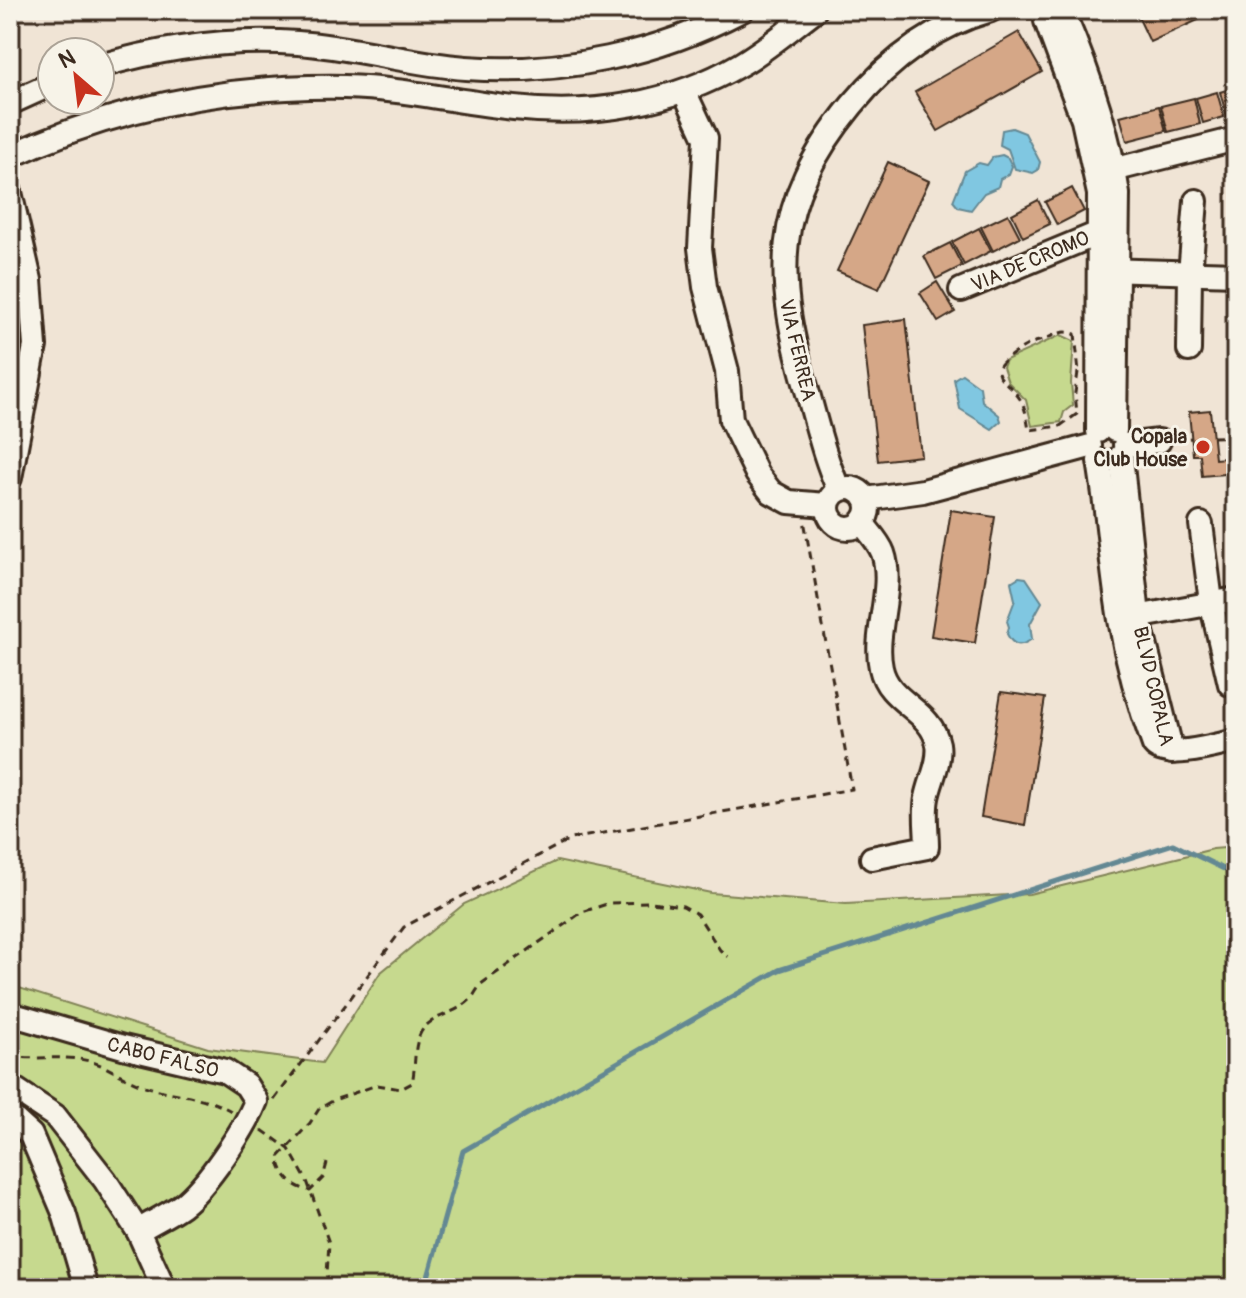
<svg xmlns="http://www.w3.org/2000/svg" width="1246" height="1298" viewBox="0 0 1246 1298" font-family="Pangolin,sans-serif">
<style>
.green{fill:#c6d98e;stroke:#808256;stroke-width:2}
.water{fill:#80c7e1;stroke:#648893;stroke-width:2}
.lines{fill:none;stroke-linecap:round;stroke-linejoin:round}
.stream{stroke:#648893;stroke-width:5}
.building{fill:#d5a787;stroke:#3b2a1e;stroke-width:2}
.minor-casing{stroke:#3b2a1e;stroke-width:28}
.path{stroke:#3b2a1e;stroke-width:3;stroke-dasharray:8 6;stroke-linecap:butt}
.minor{stroke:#f7f3e8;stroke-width:22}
.poi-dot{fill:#c8321e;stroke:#f7f3e8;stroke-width:3}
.labels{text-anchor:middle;stroke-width:6;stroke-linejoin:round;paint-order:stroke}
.street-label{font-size:20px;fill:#3b2a1e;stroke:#f7f3e8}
.poi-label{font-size:20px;font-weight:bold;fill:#3b2a1e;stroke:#f7f3e8;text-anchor:end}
</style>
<rect width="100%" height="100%" fill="#f0e4d5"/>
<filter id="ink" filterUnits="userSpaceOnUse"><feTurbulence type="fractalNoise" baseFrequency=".0125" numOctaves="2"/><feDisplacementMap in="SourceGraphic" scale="16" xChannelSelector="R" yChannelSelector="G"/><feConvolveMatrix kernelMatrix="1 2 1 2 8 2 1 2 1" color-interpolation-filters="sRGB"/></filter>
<g filter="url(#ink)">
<g class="green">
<path d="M 1061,335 L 1074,341 L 1071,383 L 1073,405 L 1064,412 L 1061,422 L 1032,426 L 1026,400 L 1008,382 L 1003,367 L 1006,360 Z"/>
<path d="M 1236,847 L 1236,1288 L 10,1288 L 10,985 L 208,1048 L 322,1063 L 380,973 L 464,904 L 557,861 L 711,893 L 846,904 L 1029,894 L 1213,849 Z"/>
</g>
<g class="water">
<path d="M 1012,128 L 1025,133 L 1040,162 L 1038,170 L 1033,173 L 1015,169 L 1008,149 L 1000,145 L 1002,130 Z"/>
<path d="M 1002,155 L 1008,158 L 1012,166 L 1009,174 L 1000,179 L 998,187 L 984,193 L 971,210 L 958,207 L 953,201 L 965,171 L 979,163 L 987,165 L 993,157 Z"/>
<path d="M 962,374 L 980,387 L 982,401 L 999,415 L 1001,421 L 992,429 L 960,409 L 954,379 Z"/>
<path d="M 1019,577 L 1026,578 L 1042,602 L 1030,624 L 1032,639 C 1021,647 1013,647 1007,634 L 1009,627 L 1007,621 L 1015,600 L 1011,582 Z"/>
</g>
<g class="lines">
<path class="stream" d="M 425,1288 L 463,1151 L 779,970 L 1173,844 L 1236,875"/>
</g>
<g class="building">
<path d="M 1135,10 L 1220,10 L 1150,42 Z"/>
<path d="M 1019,32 L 1042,72 L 938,131 L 915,92 Z"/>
<path d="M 1236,87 L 1236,115 L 1227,117 L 1220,92 Z"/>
<path d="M 1217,92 L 1224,117 L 1203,123 L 1196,98 Z"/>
<path d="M 1194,98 L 1200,124 L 1168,132 L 1161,106 Z"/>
<path d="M 1159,106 L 1166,131 L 1127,141 L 1120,116 Z"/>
<path d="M 888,162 L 929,181 L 879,289 L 837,271 Z"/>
<path d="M 1072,188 L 1084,211 L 1057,225 L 1045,202 Z"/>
<path d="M 1038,200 L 1050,224 L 1023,237 L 1012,214 Z"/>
<path d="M 1008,214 L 1020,237 L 993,251 L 981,227 Z"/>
<path d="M 979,228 L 991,251 L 964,265 L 952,242 Z"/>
<path d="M 950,243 L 962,266 L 936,279 L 924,256 Z"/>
<path d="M 937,282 L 955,312 L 938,322 L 920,293 Z"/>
<path d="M 906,319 L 921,456 L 878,461 L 862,325 Z"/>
<path d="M 1210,410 L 1215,459 L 1236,457 L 1236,473 L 1202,476 L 1200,455 L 1193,455 L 1189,412 Z"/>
<path d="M 951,510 L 995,517 L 975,643 L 931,636 Z"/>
<path d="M 1001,692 L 1045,698 L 1025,825 L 981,817 Z"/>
</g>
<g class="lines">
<g class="minor-casing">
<g id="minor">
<path d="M 1064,15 C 1089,73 1109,131 1118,194 L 1115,430"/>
<path d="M 1046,21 L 1083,120 L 1099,194 L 1098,431"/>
<path d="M 100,66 C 165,47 230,38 298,43 C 355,47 410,64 466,68 C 562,75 658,54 742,10"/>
<path d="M 684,91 L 706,138 L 700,248 L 705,287 L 727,371 L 731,420 L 757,474 L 771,492 L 789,502 L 827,505"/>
<path d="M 10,103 L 52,84"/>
<path d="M 10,156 C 116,107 229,85 345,87 C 401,88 458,102 514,108 C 593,117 672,104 741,64 C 767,49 791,28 815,10"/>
<path d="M 1101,173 L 1236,139"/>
<path d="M 10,192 L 30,280 L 35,346 L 10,478"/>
<path d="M 1104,270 L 1236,274"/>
<path d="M 961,290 L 1099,233"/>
<path d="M 1189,350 L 1190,274 L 1196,201"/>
<path d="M 1125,445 L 1159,441"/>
<path d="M 1121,456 L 1138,616 L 1172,752"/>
<path d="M 1099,461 C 1108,514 1111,567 1120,620 C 1127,662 1139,705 1154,745 C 1166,760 1218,745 1236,741"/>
<circle cx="848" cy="508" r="20"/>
<path d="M 839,490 C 825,459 818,429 809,397 C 774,279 770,205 852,105 C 889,60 934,26 991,10"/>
<path d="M 866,499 L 923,491 L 1090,446"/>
<path d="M 862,523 C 869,532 879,542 883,553 C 895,587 873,633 881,668 C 888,703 931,709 938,744 C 941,762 930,781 927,798 C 924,813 927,831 927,847 L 872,858"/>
<path d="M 1201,524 L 1211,602 L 1230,684"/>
<path d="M 1125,619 L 1236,599"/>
<path d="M 10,1014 L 123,1047 L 225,1071 L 246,1085 L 256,1101 C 245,1129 206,1187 182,1205 C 168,1215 152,1222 138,1231"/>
<path d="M 10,1086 L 55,1116 L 105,1180 L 138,1231 L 164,1288"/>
<path d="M 10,1116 L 31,1135 L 64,1213 L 86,1288"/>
</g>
</g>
<g class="path">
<path d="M 1078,372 L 1075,393 L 1077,414 L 1060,426 L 1029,430 C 1027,420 1026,408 1020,399 C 1005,376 981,375 1016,352 C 1024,347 1029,343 1039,341 C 1052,338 1060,328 1075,334 L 1079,372"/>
<path d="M 1213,437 L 1236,436"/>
<path d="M 1175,440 L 1192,438"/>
<path d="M 10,1056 C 33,1060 56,1056 79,1059 C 103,1062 120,1077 142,1085 C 173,1096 202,1094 231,1111"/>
<path d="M 274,1100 L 404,927 L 570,839 L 852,789 L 804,520"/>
<path d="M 262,1130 L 289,1149 L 307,1181 L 329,1243 L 327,1274 L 330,1288"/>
<path d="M 327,1163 L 323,1178 L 310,1191 C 291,1186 282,1176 278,1158 L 310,1123 L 319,1109 L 334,1100 L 377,1085 L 401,1089 L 412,1083 C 416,1066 413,1047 421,1032 C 431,1015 456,1014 470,1000 C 474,996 477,989 481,984 L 582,912 L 610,903 L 651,902 L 683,906 L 697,914 L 720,950 L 728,957"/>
</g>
<use href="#minor" class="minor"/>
</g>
</g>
<circle class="poi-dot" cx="1203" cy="447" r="8"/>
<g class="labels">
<g class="street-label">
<text transform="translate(1030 261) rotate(-23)" y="7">VIA DE CROMO</text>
<text transform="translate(798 350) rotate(77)" y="7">VIA FERREA</text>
<text transform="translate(1154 686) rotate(77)" y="7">BLVD COPALA</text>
<text transform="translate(163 1057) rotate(14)" y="7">CABO FALSO</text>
</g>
<g class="poi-label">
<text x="1187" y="443">Copala<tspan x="1187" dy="23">Club House</tspan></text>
</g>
</g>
<rect width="1246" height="1298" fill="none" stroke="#f7f3e8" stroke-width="40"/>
<rect x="20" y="20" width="1206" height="1258" fill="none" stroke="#3b2a1e" stroke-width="3" filter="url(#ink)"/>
<g transform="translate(76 76) rotate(332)"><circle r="38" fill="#f7f3e8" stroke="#aca397" stroke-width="2"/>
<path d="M0-6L14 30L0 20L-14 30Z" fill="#c8321e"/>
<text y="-12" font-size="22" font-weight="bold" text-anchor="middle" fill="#3b2a1e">N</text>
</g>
</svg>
